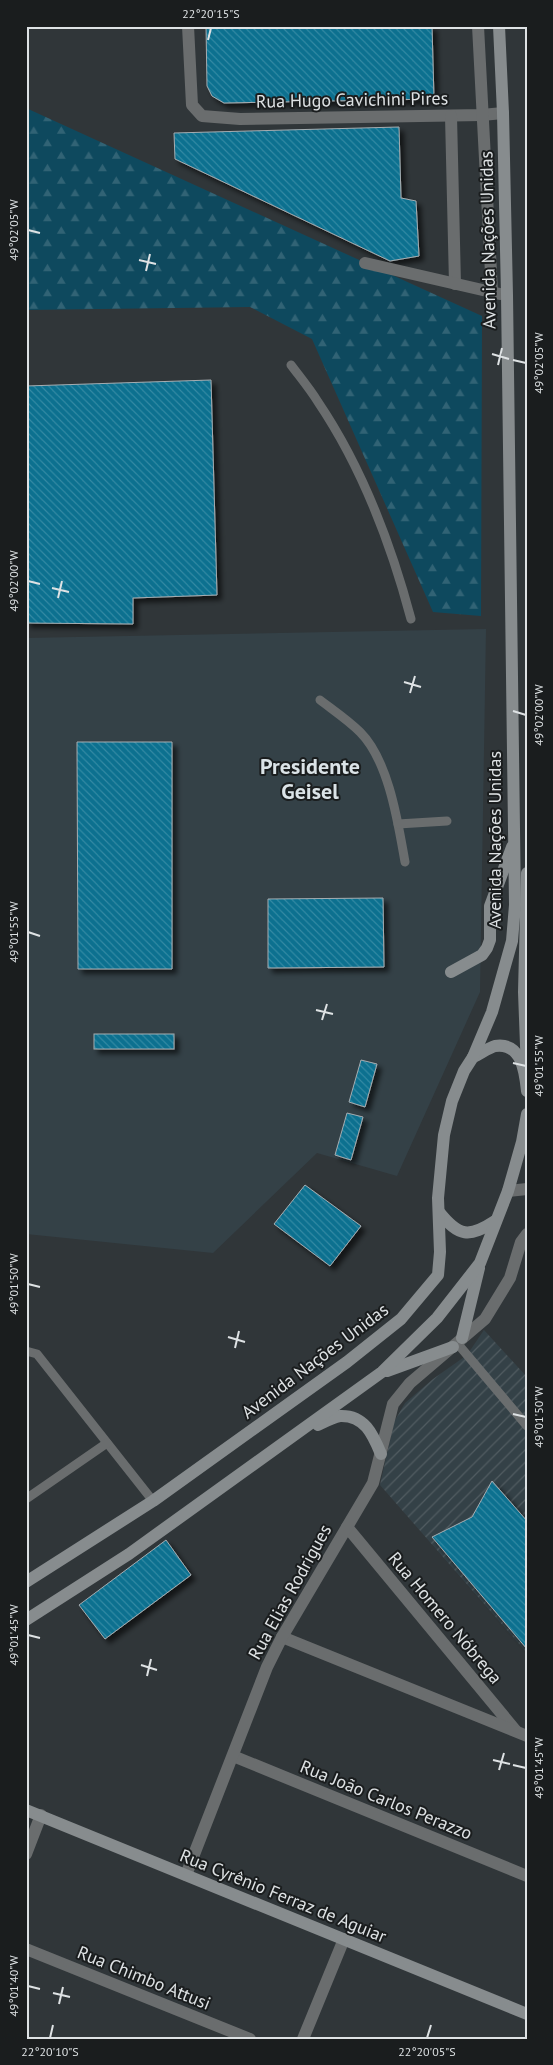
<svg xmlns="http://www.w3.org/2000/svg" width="553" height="2065" viewBox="0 0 553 2065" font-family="'PT Sans',sans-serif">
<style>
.built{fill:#344147}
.industrial{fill:url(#industrial-furrows)}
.forest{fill:url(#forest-firs)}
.building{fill:url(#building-back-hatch);stroke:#a6adb1;filter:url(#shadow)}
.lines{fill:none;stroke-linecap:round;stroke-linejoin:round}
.lane{stroke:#6a6d6e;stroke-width:9}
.street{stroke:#6a6d6e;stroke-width:12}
.secondary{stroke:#878c8e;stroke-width:12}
.ticks{fill:none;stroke:#dee2e4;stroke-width:2}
.labels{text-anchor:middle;stroke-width:4;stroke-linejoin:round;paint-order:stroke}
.street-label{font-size:18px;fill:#dee2e4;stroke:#1a1d1e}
.district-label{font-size:22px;font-weight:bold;fill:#dbe3e7;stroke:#1a1d1e}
.neatline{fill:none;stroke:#dee2e4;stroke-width:2}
.ticks-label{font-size:12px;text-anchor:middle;fill:#dee2e4}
</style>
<defs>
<pattern id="industrial-furrows" width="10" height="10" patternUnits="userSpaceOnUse" patternTransform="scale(1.25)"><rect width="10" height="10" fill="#344147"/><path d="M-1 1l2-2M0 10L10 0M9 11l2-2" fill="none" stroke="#515c61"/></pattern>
<pattern id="forest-firs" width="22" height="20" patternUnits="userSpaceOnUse" patternTransform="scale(1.25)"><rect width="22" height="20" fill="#0e495e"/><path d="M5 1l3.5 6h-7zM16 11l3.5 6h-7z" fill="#316375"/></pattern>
<pattern id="building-back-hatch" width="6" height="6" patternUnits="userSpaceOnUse" patternTransform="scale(1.25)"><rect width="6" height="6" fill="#076f8f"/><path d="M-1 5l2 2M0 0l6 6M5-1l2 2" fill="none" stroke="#378aa4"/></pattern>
<filter id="shadow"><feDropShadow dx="4.5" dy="4.5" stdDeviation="2.5" flood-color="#0009"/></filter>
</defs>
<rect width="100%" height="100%" fill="#303639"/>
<path class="built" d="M 486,629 L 480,992 L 397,1176 L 317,1153 L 213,1253 L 26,1234 L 26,638 Z"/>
<path class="industrial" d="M 484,1330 L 527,1377 L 527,1653 L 380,1485 L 394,1422 L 405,1403 L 433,1379 L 467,1355 Z"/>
<path class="forest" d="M 26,108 L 482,316 L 481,616 L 433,612 L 312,339 L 250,307 L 26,310 Z"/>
<g class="building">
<path d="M 206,26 L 432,26 L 434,99 L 224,103 L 212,96 L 207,86 Z"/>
<path d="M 399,127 L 401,198 L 416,201 L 419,256 L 390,261 L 175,159 L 174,133 Z"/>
<path d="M 211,380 L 217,595 L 133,598 L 133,624 L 26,623 L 26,386 Z"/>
<path d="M 77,742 L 172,742 L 172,969 L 78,969 Z"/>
<path d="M 383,898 L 384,967 L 268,968 L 268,899 Z"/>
<rect x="94" y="1034" width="80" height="15"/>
<path d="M 361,1060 L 377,1064 L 365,1107 L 349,1102 Z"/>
<path d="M 347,1113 L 363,1117 L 351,1160 L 335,1155 Z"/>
<path d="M 305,1185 L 361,1226 L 330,1266 L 274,1224 Z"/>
<path d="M 492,1481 L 527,1521 L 527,1649 L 432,1537 L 472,1517 Z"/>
<path d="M 166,1540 L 191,1575 L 105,1639 L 79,1605 Z"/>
</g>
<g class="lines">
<g class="lane">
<path d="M 291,365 C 300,377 310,389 318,402 C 362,467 391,544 411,619"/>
<path d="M 320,700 C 333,710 348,720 360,732 C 389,761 398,823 405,862"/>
<path d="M 398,824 L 447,821"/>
<path d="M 457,1343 L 527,1426"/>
<path d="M 26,1351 L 37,1354 L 153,1501"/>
<path d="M 26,1499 L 107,1443"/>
</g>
<g class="street">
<path d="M 188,26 L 192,105 L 202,116 L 240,119 L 482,115 L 503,113"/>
<path d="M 478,26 L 492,292"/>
<path d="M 451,116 L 455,284"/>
<path d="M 365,263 L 500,294"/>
<path d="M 508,1191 L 527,1189"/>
<path d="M 347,1527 L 516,1731"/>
<path d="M 282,1637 L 527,1736"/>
<path d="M 233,1756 L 527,1876"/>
<path d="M 26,1854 L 41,1815"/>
<path d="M 186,1875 L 267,1667 L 282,1637 L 373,1483 L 393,1404 L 410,1383 L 485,1319 L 510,1278 L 521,1242 L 527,1234"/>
<path d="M 26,1949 L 250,2039"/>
<path d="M 303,2039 L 344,1939"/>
</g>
<g class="secondary">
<path d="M 527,873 L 524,992 L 527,1072"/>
<path d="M 451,972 L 482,955 L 487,948 L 490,940 L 490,906 L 512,847"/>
<path d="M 473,1057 C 480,1054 488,1048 495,1046 C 522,1042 525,1072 527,1091"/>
<path d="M 439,1212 C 459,1237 469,1238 495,1221"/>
<path d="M 462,1338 L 479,1268"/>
<path d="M 387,1371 L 453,1347"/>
<path d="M 318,1425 C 324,1422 333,1417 340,1416 C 365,1415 373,1435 381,1454"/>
<path d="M 26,1582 L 153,1501 L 347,1362 L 401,1319 L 438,1275 L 440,1252 L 438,1198 L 444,1135 L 452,1101 L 464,1071 L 473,1057 L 492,1012 L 512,941 L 515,905 L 507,295 L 503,113 L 499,26"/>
<path d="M 26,1620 L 129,1554 L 382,1372 L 437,1318 L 480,1263 L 508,1191 L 522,1142 L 527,1114"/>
<path d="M 26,1810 L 527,2014"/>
</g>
</g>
<path class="ticks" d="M 208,40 L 211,28M 28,230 L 40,233M 139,260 L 156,264M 146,271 L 150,254M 492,354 L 509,359M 513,360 L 526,363M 498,365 L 502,348M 28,581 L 40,584M 52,588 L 69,592M 58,598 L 62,581M 404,682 L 421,687M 410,693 L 415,676M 513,711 L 526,715M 28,932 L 40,936M 316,1010 L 333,1014M 322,1020 L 327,1004M 513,1063 L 526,1066M 28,1284 L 40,1287M 228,1337 L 245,1342M 235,1348 L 239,1331M 513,1414 L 526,1417M 28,1635 L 40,1638M 141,1665 L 157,1670M 147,1676 L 151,1659M 493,1760 L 510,1764M 513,1765 L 526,1768M 499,1770 L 504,1753M 28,1986 L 40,1989M 53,1993 L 70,1997M 59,2004 L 63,1987M 50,2038 L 53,2025M 427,2038 L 431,2025"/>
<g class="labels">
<g class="street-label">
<text transform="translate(352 100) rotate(-1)" y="6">Rua Hugo Cavichini Pires</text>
<text transform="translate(488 240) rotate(-91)" y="6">Avenida Nações Unidas</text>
<text transform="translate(495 840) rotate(-90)" y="6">Avenida Nações Unidas</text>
<text transform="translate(315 1361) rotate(-37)" y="6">Avenida Nações Unidas</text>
<text transform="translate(290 1592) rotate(-61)" y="6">Rua Elias Rodrigues</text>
<text transform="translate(445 1618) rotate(50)" y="6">Rua Homero Nóbrega</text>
<text transform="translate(386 1800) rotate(22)" y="6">Rua João Carlos Perazzo</text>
<text transform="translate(283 1896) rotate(22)" y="6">Rua Cyrênio Ferraz de Aguiar</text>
<text transform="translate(144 1978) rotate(22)" y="6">Rua Chimbo Attusi</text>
</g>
<g class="district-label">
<text x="310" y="774">Presidente<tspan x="310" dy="25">Geisel</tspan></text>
</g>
</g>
<rect width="553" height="2065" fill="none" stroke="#1a1d1e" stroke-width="55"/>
<rect x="28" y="28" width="498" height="2010" class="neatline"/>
<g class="ticks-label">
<text x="211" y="18">22°20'15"S</text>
<text transform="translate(14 230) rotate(-90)" y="4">49°02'05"W</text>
<text transform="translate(539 363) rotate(-90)" y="4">49°02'05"W</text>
<text transform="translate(14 581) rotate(-90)" y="4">49°02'00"W</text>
<text transform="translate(539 715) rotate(-90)" y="4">49°02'00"W</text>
<text transform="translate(14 932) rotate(-90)" y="4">49°01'55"W</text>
<text transform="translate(539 1066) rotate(-90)" y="4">49°01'55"W</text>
<text transform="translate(14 1284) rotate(-90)" y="4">49°01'50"W</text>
<text transform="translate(539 1417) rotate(-90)" y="4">49°01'50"W</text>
<text transform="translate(14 1635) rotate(-90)" y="4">49°01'45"W</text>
<text transform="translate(539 1768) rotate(-90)" y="4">49°01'45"W</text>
<text transform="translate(14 1986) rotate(-90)" y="4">49°01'40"W</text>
<text x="50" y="2056">22°20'10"S</text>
<text x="427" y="2056">22°20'05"S</text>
</g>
</svg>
